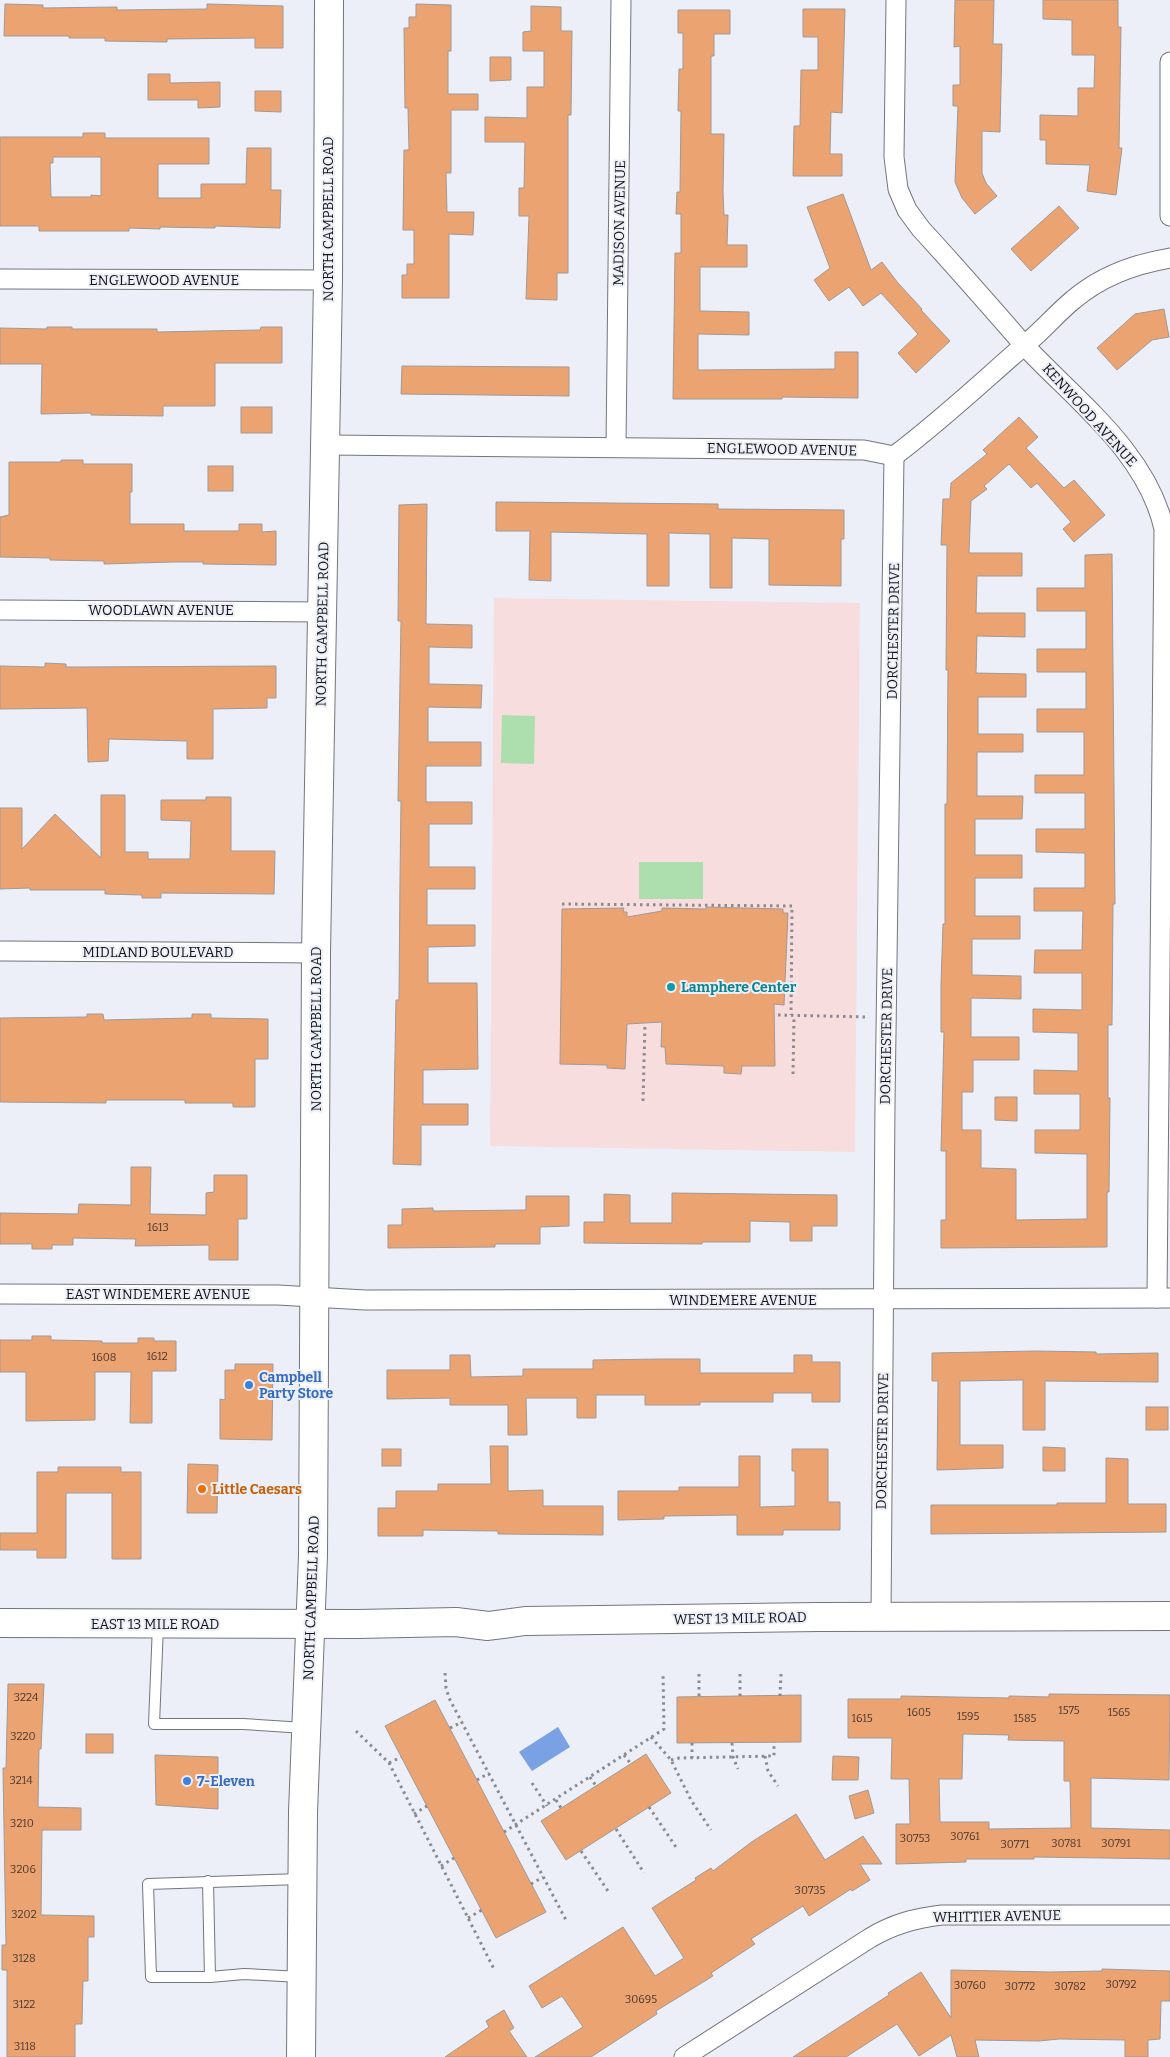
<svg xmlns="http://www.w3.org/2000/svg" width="1170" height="2057" viewBox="0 0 1170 2057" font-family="Bitter,serif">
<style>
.education{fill:#f8dddf}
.green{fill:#acdfad}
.water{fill:#79a1e4}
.building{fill:#eca372;stroke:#a19994;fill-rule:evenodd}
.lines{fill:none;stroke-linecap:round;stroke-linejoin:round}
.lane-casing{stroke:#73757d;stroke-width:12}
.street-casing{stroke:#73757d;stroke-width:21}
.secondary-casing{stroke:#73757d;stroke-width:30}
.path{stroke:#898b91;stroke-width:3;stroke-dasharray:2.5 4;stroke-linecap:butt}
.lane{stroke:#fff;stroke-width:10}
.street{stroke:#fff;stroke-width:19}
.secondary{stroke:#fff;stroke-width:28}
.culture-dot{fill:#0f9aa8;stroke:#eceff7;stroke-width:2}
.shop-dot{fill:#3f7fe0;stroke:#eceff7;stroke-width:2}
.food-dot{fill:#e8710a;stroke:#eceff7;stroke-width:2}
.labels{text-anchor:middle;stroke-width:4;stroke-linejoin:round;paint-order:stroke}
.number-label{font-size:11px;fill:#48372d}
.street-label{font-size:14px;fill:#121316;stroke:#eceff7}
.culture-label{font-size:14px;font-weight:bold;fill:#0d838f;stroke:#eceff7;text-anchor:start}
.shop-label{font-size:14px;font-weight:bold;fill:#366cbe;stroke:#eceff7;text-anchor:start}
.food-label{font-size:14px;font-weight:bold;fill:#c56008;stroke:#eceff7;text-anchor:start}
</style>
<rect width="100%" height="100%" fill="#eceff7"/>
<path class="education" d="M 494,598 L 860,603 L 855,1152 L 490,1146 Z"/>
<g class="green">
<path d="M 502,715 L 535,716 L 534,764 L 501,763 Z"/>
<rect x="639" y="862" width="64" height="37"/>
</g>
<path class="water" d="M 558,1727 L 570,1747 L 532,1771 L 519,1752 Z"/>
<g class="building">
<path d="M 955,0 L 994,0 L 993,44 L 1002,44 L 1000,132 L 982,131 L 982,173 L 986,183 L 997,196 L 975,214 L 962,198 L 955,182 L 958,106 L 953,106 L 953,85 L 960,85 L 960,46 L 954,47 Z"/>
<path d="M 1043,0 L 1118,0 L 1118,27 L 1121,27 L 1119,148 L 1122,148 L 1116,195 L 1087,191 L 1090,165 L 1046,164 L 1046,140 L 1040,140 L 1040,115 L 1078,116 L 1078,88 L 1094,88 L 1095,55 L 1072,55 L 1072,20 L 1043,19 Z"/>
<path d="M 5,4 L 43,5 L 43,8 L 117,7 L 117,10 L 207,9 L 207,4 L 283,6 L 283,48 L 255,48 L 255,38 L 167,39 L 167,42 L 105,41 L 105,38 L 69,38 L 69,36 L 4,36 Z"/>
<path d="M 416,4 L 451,5 L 451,51 L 448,51 L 448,94 L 478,94 L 478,110 L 451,110 L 451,173 L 446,173 L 447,212 L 474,212 L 473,235 L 449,234 L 449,298 L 402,298 L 402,275 L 407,275 L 407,264 L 414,264 L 414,230 L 403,230 L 404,150 L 409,150 L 408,108 L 405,108 L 404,28 L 409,28 L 409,17 L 416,17 Z"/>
<path d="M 531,6 L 561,7 L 561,31 L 572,31 L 571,115 L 568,115 L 568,273 L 557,273 L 557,300 L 526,299 L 529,216 L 519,216 L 519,188 L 524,188 L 525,142 L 485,142 L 485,117 L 527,118 L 527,87 L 544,87 L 544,51 L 523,51 L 523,32 L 531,31 Z"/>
<path d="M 803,9 L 845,9 L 842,113 L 831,112 L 830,154 L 842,154 L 842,176 L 793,176 L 794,126 L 800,126 L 801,70 L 818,70 L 818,37 L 803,37 Z"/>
<path d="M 678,10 L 730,10 L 730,34 L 714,34 L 714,56 L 711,56 L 711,134 L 724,134 L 723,192 L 724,215 L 728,215 L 727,245 L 747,245 L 747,267 L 700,267 L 700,311 L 749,312 L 749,335 L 698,334 L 698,370 L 835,369 L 835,352 L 858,352 L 858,398 L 782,397 L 782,399 L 673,399 L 675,253 L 681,253 L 681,214 L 676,214 L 677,192 L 680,192 L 681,111 L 678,111 L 679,69 L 683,69 L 683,33 L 678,33 Z"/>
<path d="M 490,57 L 511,57 L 511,80 L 490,81 Z"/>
<path d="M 148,74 L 170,74 L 170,83 L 220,82 L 220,107 L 198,108 L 198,100 L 148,100 Z"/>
<path d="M 255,91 L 281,91 L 281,112 L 255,111 Z"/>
<path d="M 83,133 L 105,133 L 105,138 L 209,138 L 209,164 L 158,164 L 158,198 L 201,198 L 201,184 L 246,184 L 247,148 L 271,148 L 271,190 L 281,190 L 280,228 L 215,226 L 215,228 L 160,227 L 160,229 L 129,228 L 129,231 L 39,231 L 39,226 L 0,226 L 0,137 L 83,137 ZM 53,157 L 101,157 L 101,196 L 91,195 L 91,197 L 51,197 L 50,163 L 53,163 Z"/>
<path d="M 843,194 L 871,270 L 882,262 L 898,283 L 922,309 L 921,310 L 950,341 L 916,373 L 898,353 L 918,334 L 881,293 L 863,306 L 849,287 L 829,301 L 814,280 L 830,268 L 807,207 Z"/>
<path d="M 1059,206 L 1079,228 L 1031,271 L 1011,249 Z"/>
<path d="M 1164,309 L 1169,337 L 1152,340 L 1117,370 L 1097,348 L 1135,314 Z"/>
<path d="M 47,327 L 72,327 L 72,329 L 157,329 L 157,332 L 260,330 L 261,327 L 282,327 L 282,363 L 215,363 L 215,406 L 163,406 L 163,416 L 91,415 L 91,413 L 41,414 L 42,364 L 0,364 L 0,328 L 47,329 Z"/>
<path d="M 402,366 L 569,367 L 569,396 L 401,394 Z"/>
<rect x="241" y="407" width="31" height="26"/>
<path d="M 1019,417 L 1038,437 L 1026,448 L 1064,488 L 1074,480 L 1105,515 L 1074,542 L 1063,529 L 1071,522 L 1037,483 L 1031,488 L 1009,464 L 984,486 L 987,489 L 971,501 L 969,553 L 1022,553 L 1022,576 L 977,576 L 976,613 L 1025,613 L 1025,637 L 977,636 L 976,673 L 1026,674 L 1026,697 L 978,697 L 978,734 L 1023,734 L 1023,752 L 977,752 L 977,796 L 1023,796 L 1022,819 L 975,819 L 975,855 L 1022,855 L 1022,878 L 975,878 L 975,916 L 1020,916 L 1020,939 L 972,939 L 972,975 L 1021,976 L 1021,999 L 971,998 L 971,1037 L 1019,1037 L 1019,1060 L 973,1060 L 973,1092 L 962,1092 L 962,1130 L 981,1130 L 981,1168 L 1016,1169 L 1016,1220 L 1087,1219 L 1087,1154 L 1035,1153 L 1035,1130 L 1080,1130 L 1080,1094 L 1034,1094 L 1034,1070 L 1078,1071 L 1078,1033 L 1033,1032 L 1033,1009 L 1082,1010 L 1082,973 L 1034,973 L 1035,950 L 1082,950 L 1083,911 L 1034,911 L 1034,888 L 1085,888 L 1085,853 L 1036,852 L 1036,829 L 1085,829 L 1085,793 L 1035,793 L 1035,775 L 1084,775 L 1084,732 L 1037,732 L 1037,709 L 1086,709 L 1086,672 L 1037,672 L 1037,649 L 1086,649 L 1086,611 L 1037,611 L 1037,588 L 1085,588 L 1085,555 L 1112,554 L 1115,904 L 1113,904 L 1112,1025 L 1108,1025 L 1108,1098 L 1110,1098 L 1109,1192 L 1107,1192 L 1107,1247 L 941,1248 L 941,1220 L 946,1220 L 946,1151 L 941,1151 L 944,1032 L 941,1032 L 941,984 L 943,924 L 945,924 L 945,804 L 947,804 L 948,670 L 946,670 L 947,545 L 941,545 L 943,499 L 950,499 L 951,483 L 987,454 L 983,450 Z"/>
<path d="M 61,460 L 83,460 L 83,464 L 132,464 L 132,492 L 130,492 L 130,524 L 184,524 L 184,531 L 239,531 L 239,524 L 262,524 L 262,532 L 276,531 L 276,565 L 203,564 L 203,562 L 172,562 L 104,564 L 104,561 L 50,560 L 50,558 L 0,557 L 0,517 L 9,515 L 9,462 L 61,462 Z"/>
<rect x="208" y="466" width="25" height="25"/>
<path d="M 496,502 L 718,504 L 718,509 L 844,510 L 844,539 L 841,539 L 841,586 L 769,585 L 769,539 L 732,538 L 732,588 L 710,588 L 710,534 L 669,533 L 669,586 L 647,586 L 647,534 L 551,532 L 551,581 L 529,580 L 530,531 L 496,531 Z"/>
<path d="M 427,504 L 426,624 L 472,625 L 472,648 L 429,647 L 429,684 L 482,685 L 481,708 L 428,707 L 428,742 L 481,742 L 481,766 L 426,766 L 426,802 L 472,802 L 472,824 L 429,824 L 429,867 L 475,867 L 475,889 L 427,889 L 427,925 L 475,925 L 475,946 L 428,947 L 428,983 L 477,983 L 478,1069 L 423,1070 L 423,1104 L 468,1104 L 468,1125 L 421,1125 L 421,1165 L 393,1164 L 396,1000 L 399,1000 L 400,879 L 401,801 L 398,801 L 401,621 L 398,621 L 399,505 Z"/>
<path d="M 45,663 L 66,664 L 66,667 L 82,667 L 276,666 L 276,698 L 267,698 L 267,708 L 213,709 L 213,759 L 187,759 L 187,741 L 109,739 L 108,761 L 88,762 L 87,708 L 0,709 L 0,666 L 45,667 Z"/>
<path d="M 101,795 L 125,795 L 125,852 L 148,852 L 148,859 L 190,859 L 191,821 L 161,820 L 161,800 L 206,800 L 206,797 L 231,797 L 231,851 L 275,851 L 274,894 L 161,893 L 161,898 L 142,898 L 142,895 L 105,894 L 105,890 L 30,890 L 30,888 L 0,889 L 0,808 L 22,808 L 22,849 L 55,814 L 101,858 Z"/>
<path d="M 706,907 L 783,909 L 783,913 L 788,913 L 784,1005 L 774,1004 L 775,1066 L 742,1066 L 741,1074 L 724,1073 L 724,1066 L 666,1064 L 665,1047 L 661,1047 L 662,1022 L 627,1024 L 625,1069 L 607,1068 L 607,1065 L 560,1064 L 562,909 L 624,908 L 623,912 L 627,912 L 627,917 L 662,911 L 662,908 L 706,909 Z"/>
<path d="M 87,1014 L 103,1014 L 104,1020 L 192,1018 L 192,1014 L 211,1014 L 211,1018 L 268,1019 L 268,1059 L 255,1059 L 255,1107 L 233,1107 L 233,1103 L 185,1103 L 185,1100 L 106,1100 L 106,1103 L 0,1102 L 0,1018 L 87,1017 Z"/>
<path d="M 995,1097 L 1017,1097 L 1017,1121 L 995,1120 Z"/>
<path d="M 131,1167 L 151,1167 L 150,1214 L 206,1215 L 206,1193 L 214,1192 L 214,1175 L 247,1175 L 247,1219 L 238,1219 L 238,1260 L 209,1260 L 209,1245 L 135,1246 L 136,1239 L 73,1238 L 73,1245 L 52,1245 L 52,1249 L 32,1249 L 32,1244 L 0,1244 L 0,1213 L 78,1214 L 79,1204 L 131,1205 Z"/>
<path d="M 672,1193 L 837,1195 L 837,1226 L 812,1226 L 812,1241 L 790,1241 L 790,1222 L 750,1221 L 750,1242 L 702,1242 L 702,1244 L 584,1243 L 584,1222 L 604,1222 L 604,1194 L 630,1195 L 630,1223 L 672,1223 Z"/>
<path d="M 526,1196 L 569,1196 L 569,1226 L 540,1227 L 540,1244 L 495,1244 L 495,1247 L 388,1248 L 388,1225 L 402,1225 L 402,1209 L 433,1208 L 433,1211 L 526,1210 Z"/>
<path d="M 32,1336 L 51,1336 L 51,1340 L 102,1341 L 102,1343 L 138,1343 L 138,1338 L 154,1338 L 154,1341 L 176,1341 L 176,1371 L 152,1371 L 152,1423 L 130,1423 L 131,1372 L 95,1372 L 95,1420 L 26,1421 L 26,1372 L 0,1372 L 0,1340 L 32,1340 Z"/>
<path d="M 1036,1351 L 1096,1352 L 1096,1354 L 1158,1353 L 1158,1382 L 1045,1381 L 1045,1430 L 1023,1430 L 1023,1380 L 960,1381 L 960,1445 L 1003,1445 L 1003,1468 L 937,1470 L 938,1381 L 932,1381 L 932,1353 Z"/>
<path d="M 450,1355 L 470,1355 L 471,1377 L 523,1376 L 523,1369 L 593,1369 L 593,1360 L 661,1359 L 700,1359 L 700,1373 L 794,1373 L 794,1355 L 812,1355 L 812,1362 L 840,1362 L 840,1402 L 812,1402 L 812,1393 L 773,1393 L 773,1402 L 700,1402 L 700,1405 L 645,1405 L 645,1395 L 596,1395 L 596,1418 L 577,1418 L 577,1398 L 526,1398 L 527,1435 L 508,1435 L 508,1405 L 450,1405 L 450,1398 L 387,1399 L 387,1370 L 450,1370 Z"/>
<path d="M 235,1364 L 273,1364 L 272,1440 L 220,1439 L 220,1399 L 225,1400 L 225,1370 L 235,1370 Z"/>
<rect x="1146" y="1407" width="22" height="23"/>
<path d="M 490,1446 L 508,1446 L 508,1491 L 543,1490 L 543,1506 L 603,1506 L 603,1535 L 498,1534 L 498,1531 L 423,1530 L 423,1536 L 378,1536 L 378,1508 L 396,1508 L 396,1491 L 438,1491 L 438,1484 L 491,1484 Z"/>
<path d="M 1043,1447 L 1065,1448 L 1065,1471 L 1043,1471 Z"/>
<rect x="382" y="1449" width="19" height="17"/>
<path d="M 792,1449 L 828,1449 L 828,1502 L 840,1502 L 840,1530 L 783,1530 L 783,1535 L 737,1535 L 737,1515 L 664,1516 L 664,1519 L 618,1520 L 618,1491 L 679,1491 L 679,1487 L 739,1487 L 739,1456 L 760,1456 L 760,1507 L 795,1506 L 795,1471 L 792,1471 Z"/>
<path d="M 1106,1458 L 1128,1459 L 1128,1504 L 1166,1504 L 1166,1532 L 931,1534 L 931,1505 L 1057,1505 L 1057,1503 L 1106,1503 Z"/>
<path d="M 188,1464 L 218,1465 L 217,1513 L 187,1513 Z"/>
<path d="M 58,1467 L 121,1467 L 121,1472 L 141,1472 L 141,1559 L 112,1559 L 112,1493 L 66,1493 L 66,1558 L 37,1558 L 37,1550 L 0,1550 L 0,1533 L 37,1533 L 37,1472 L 58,1472 Z"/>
<path d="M 8,1684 L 44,1684 L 41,1749 L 39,1749 L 38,1807 L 81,1808 L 81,1830 L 42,1830 L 41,1915 L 94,1916 L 94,1937 L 88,1937 L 88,1981 L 83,1981 L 82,2024 L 75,2024 L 75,2057 L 7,2057 L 7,1970 L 2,1970 L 2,1945 L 6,1945 L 3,1768 L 6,1768 Z"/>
<path d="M 1049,1694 L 1170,1695 L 1169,1780 L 1091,1778 L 1091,1828 L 1170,1830 L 1170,1859 L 1034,1857 L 1034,1859 L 966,1859 L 966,1862 L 896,1864 L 896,1824 L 910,1824 L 909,1779 L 891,1779 L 892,1738 L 848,1738 L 848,1699 L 901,1699 L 901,1696 L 1009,1698 L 1009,1696 L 1049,1697 ZM 963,1734 L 1009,1735 L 1008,1740 L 1064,1741 L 1064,1781 L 1070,1781 L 1071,1828 L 989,1829 L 989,1822 L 940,1822 L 939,1779 L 962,1779 Z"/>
<path d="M 801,1695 L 801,1742 L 677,1743 L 677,1697 Z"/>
<path d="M 435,1700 L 546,1912 L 496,1938 L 385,1726 Z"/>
<rect x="86" y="1734" width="27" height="19"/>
<path d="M 646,1754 L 671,1793 L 566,1860 L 541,1821 Z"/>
<path d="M 155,1755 L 218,1757 L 218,1809 L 156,1805 Z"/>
<path d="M 833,1756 L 859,1757 L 858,1780 L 832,1780 Z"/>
<path d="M 868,1790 L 874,1813 L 855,1819 L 849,1796 Z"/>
<path d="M 796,1814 L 825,1860 L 863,1836 L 882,1864 L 860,1864 L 870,1880 L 852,1891 L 851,1889 L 809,1916 L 803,1906 L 751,1939 L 755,1944 L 711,1973 L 713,1976 L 656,2011 L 657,2014 L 591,2057 L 535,2057 L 583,2027 L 562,1996 L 542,2008 L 529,1986 L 623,1927 L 655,1976 L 684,1958 L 652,1908 L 696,1880 L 695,1878 L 711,1868 L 713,1871 L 753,1841 Z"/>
<path d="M 1102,1969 L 1170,1971 L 1170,2001 L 1161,2001 L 1160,2039 L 1148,2040 L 1148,2057 L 1125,2057 L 1125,2040 L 1059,2039 L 1039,2041 L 975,2040 L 979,2057 L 957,2057 L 951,2035 L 919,2056 L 897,2024 L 846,2057 L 793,2057 L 889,1995 L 888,1993 L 921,1972 L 951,2018 L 951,1970 L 1050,1972 L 1102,1971 Z"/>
<path d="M 504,2010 L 514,2028 L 509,2031 L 527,2057 L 445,2057 L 489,2027 L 486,2021 Z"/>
</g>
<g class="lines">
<g class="lane-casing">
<g id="lane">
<path d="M 158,1625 L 154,1724 L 243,1724 L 305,1728"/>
<path d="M 301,1879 L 148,1884 L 151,1977 L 210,1977 L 244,1974 L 301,1977"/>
<path d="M 208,1881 L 210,1977"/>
</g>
</g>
<g class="street-casing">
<g id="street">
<path d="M 896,0 L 894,157 L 898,189 L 907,210 L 921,229 C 956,267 990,306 1024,345 C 1075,400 1147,452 1164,529 L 1157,1298"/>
<path d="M 1170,62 L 1170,216"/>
<path d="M 0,279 L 328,280"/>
<path d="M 326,445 L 864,450 L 894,456 C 941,421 984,380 1028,342 C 1044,329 1057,313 1073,300 C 1101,276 1134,264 1170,258"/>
<path d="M 616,447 L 621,0"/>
<path d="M 0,610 L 323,612"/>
<path d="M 0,951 L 316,953"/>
<path d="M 0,1294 L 278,1295 L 365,1300 L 1169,1298"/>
<path d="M 881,1617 L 885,1104 L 894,456"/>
<path d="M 684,2057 L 870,1938 C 893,1924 915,1918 942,1915 L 1170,1915"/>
</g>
</g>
<g class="secondary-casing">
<g id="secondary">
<path d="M 0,1623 L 357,1624 L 456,1622 L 488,1626 L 525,1621 L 818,1617 L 1170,1616"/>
<path d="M 301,2057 L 303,1812 L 313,1556 L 316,953 L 328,280 L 329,0"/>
</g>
</g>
<g class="path">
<path d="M 562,904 L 792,906 L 791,1015"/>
<path d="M 778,1015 L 868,1017"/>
<path d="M 793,1074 L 794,1016"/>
<path d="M 643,1101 L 645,1023"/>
<path d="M 445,1673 L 446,1688 L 449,1698 L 567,1922"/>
<path d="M 699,1674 L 699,1696"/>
<path d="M 740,1674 L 740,1696"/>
<path d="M 780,1696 L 781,1674"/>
<path d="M 450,1728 L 462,1722"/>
<path d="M 356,1731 L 389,1763 L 494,1969"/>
<path d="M 651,1737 L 671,1760 L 691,1800 L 711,1830"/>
<path d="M 692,1743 L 692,1758"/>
<path d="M 732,1743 L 733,1757 L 738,1769"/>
<path d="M 624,1755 L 631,1764"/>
<path d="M 765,1756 L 768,1771 L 778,1786"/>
<path d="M 671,1760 L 679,1758 L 774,1756 L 774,1742"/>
<path d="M 389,1763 L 401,1757"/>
<path d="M 590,1777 L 596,1786"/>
<path d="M 477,1780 L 489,1773"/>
<path d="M 532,1783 L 547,1806"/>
<path d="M 556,1800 L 561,1808"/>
<path d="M 649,1807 L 678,1850"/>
<path d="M 414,1814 L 427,1806"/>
<path d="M 616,1829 L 644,1873"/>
<path d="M 504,1832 L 664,1729 L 663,1673"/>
<path d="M 581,1851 L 610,1894"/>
<path d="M 441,1866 L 454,1858"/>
<path d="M 531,1884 L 543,1877"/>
<path d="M 468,1918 L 482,1910"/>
</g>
<use href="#lane" class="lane"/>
<use href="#street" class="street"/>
<use href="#secondary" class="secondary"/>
</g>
<circle class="culture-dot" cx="671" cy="987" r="5"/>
<g class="shop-dot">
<circle cx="249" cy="1385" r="5"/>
<circle cx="187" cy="1781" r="5"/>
</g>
<circle class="food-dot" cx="202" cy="1489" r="5"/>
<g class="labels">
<g class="number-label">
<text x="158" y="1231">1613</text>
<text x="157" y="1360">1612</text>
<text x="104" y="1361">1608</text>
<text x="26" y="1701">3224</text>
<text x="1069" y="1714">1575</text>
<text x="919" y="1716">1605</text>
<text x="1119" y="1716">1565</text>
<text x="968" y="1720">1595</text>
<text x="862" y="1722">1615</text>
<text x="1025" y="1722">1585</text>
<text x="23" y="1740">3220</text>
<text x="21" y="1784">3214</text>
<text x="22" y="1827">3210</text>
<text x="965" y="1840">30761</text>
<text x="915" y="1842">30753</text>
<text x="1066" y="1847">30781</text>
<text x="1116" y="1847">30791</text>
<text x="1015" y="1848">30771</text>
<text x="23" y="1873">3206</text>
<text x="810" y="1894">30735</text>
<text x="24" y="1918">3202</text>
<text x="24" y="1962">3128</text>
<text x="1121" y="1988">30792</text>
<text x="970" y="1989">30760</text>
<text x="1020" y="1990">30772</text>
<text x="1070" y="1990">30782</text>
<text x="641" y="2003">30695</text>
<text x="24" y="2008">3122</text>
<text x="25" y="2050">3118</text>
</g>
<g class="street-label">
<text transform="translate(328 219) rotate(-90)" y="5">NORTH CAMPBELL ROAD</text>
<text transform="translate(619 223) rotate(-89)" y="5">MADISON AVENUE</text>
<text x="164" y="285">ENGLEWOOD AVENUE</text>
<text transform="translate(1090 415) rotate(48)" y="5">KENWOOD AVENUE</text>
<text transform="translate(782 449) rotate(1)" y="5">ENGLEWOOD AVENUE</text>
<text x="161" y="615">WOODLAWN AVENUE</text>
<text transform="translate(322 624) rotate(-89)" y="5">NORTH CAMPBELL ROAD</text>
<text transform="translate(893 631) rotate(-89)" y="5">DORCHESTER DRIVE</text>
<text x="158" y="957">MIDLAND BOULEVARD</text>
<text transform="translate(316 1029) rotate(-90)" y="5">NORTH CAMPBELL ROAD</text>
<text transform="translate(886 1036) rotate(-89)" y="5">DORCHESTER DRIVE</text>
<text x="158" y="1299">EAST WINDEMERE AVENUE</text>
<text x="743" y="1305">WINDEMERE AVENUE</text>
<text transform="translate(882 1441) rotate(-89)" y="5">DORCHESTER DRIVE</text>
<text transform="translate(311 1598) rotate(-88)" y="5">NORTH CAMPBELL ROAD</text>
<text transform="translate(740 1618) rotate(-1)" y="5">WEST 13 MILE ROAD</text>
<text x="155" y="1629">EAST 13 MILE ROAD</text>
<text transform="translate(997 1916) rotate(-1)" y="5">WHITTIER AVENUE</text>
</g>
<g class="culture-label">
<text x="681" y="992">Lamphere Center</text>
</g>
<g class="shop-label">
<text x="259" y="1382">Campbell<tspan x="259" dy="16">Party Store</tspan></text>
<text x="197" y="1786">7-Eleven</text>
</g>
<g class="food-label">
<text x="212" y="1494">Little Caesars</text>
</g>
</g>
</svg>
